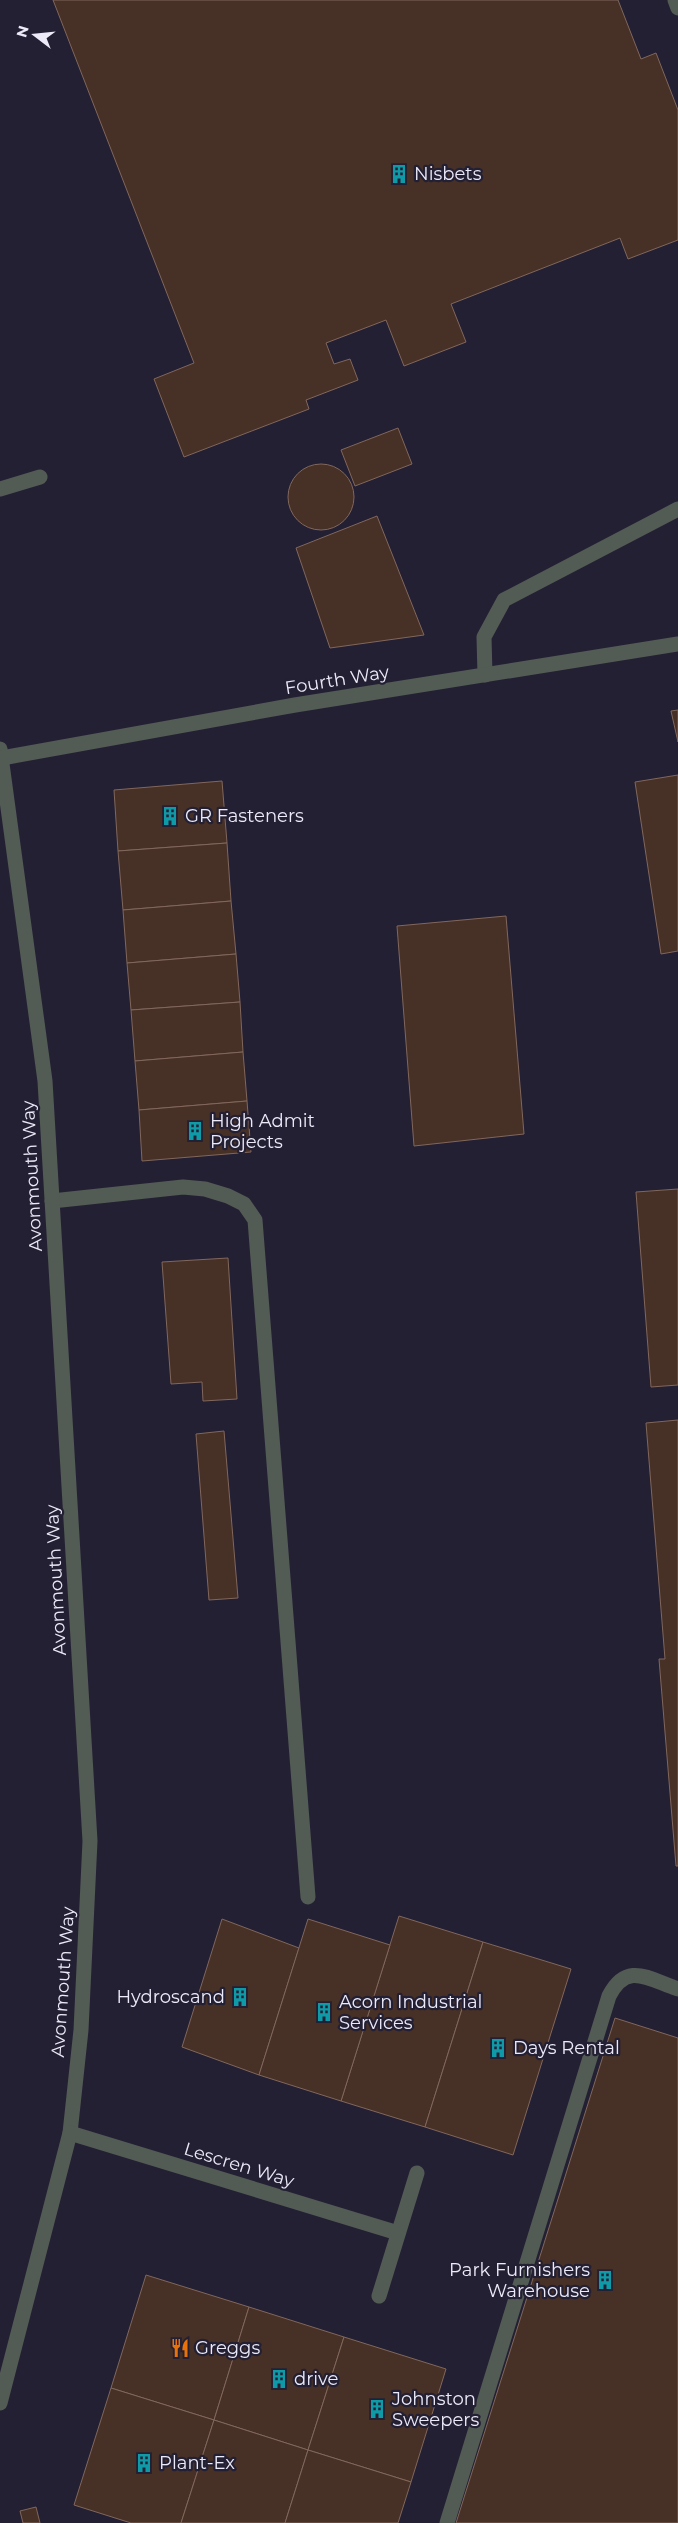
<svg xmlns="http://www.w3.org/2000/svg" width="678" height="2523" viewBox="0 0 678 2523" font-family="Montserrat,sans-serif">
<style>
.building{fill:#473026;stroke:#81675c}
.lines{fill:none;stroke-linecap:round;stroke-linejoin:round}
.lane{stroke:#525c54;stroke-width:15}
.street{stroke:#525c54;stroke-width:15}
.labels{text-anchor:middle;stroke-width:4.5;stroke-linejoin:round;paint-order:stroke}
.poi-label{font-size:18px;fill:#eceaf8;stroke:#242034;text-anchor:start}
.street-label{font-size:18px;fill:#eceaf8;stroke:#242034}
</style>
<rect width="100%" height="100%" fill="#242034"/>
<g class="building">
<path d="M 53,0 L 618,0 L 641,59 L 656,53 L 678,110 L 678,240 L 628,259 L 620,238 L 451,304 L 466,342 L 404,366 L 386,320 L 326,343 L 334,364 L 350,359 L 358,380 L 306,400 L 309,409 L 184,457 L 154,379 L 194,363 Z"/>
<path d="M 398,428 L 412,464 L 355,486 L 341,450 Z"/>
<circle cx="321" cy="497" r="33"/>
<path d="M 377,516 L 424,635 L 330,648 L 296,548 Z"/>
<path d="M 678,710 L 678,742 L 671,711 Z"/>
<path d="M 678,775 L 678,951 L 661,954 L 635,782 Z"/>
<path d="M 222,781 L 227,843 L 118,851 L 114,790 Z"/>
<path d="M 227,843 L 231,901 L 123,910 L 118,851 Z"/>
<path d="M 231,901 L 236,954 L 127,963 L 123,910 Z"/>
<path d="M 506,916 L 524,1134 L 414,1146 L 397,926 Z"/>
<path d="M 236,954 L 240,1002 L 131,1010 L 127,963 Z"/>
<path d="M 240,1002 L 243,1052 L 135,1061 L 131,1010 Z"/>
<path d="M 243,1052 L 247,1101 L 139,1110 L 135,1061 Z"/>
<path d="M 247,1101 L 251,1152 L 142,1161 L 139,1110 Z"/>
<path d="M 678,1189 L 678,1385 L 651,1387 L 636,1192 Z"/>
<path d="M 228,1258 L 237,1399 L 203,1401 L 202,1382 L 171,1384 L 162,1262 Z"/>
<path d="M 678,1420 L 678,1866 L 676,1866 L 659,1659 L 665,1659 L 646,1423 Z"/>
<path d="M 224,1431 L 238,1598 L 209,1600 L 196,1434 Z"/>
<path d="M 399,1916 L 483,1942 L 425,2127 L 341,2101 Z"/>
<path d="M 222,1919 L 299,1948 L 259,2075 L 182,2047 Z"/>
<path d="M 308,1919 L 390,1945 L 341,2101 L 259,2075 Z"/>
<path d="M 483,1942 L 571,1969 L 513,2155 L 425,2127 Z"/>
<path d="M 615,2018 L 678,2038 L 678,2523 L 456,2523 Z"/>
<path d="M 146,2275 L 249,2307 L 214,2420 L 111,2388 Z"/>
<path d="M 249,2307 L 344,2337 L 308,2450 L 214,2420 Z"/>
<path d="M 344,2337 L 446,2369 L 411,2482 L 308,2450 Z"/>
<path d="M 111,2388 L 214,2420 L 181,2523 L 131,2523 L 74,2505 Z"/>
<path d="M 214,2420 L 308,2450 L 285,2523 L 181,2523 Z"/>
<path d="M 308,2450 L 411,2482 L 398,2523 L 285,2523 Z"/>
<path d="M 36,2507 L 40,2523 L 23,2523 L 20,2511 Z"/>
</g>
<g class="lines">
<g class="lane">
<path d="M 675,0 L 678,8"/>
<path d="M 0,489 L 40,477"/>
<path d="M 485,675 L 484,637 L 504,600 L 678,509"/>
<path d="M 52,1201 L 183,1187 L 205,1189 L 228,1196 L 244,1204 L 255,1220 L 308,1897"/>
<path d="M 447,2523 L 609,1996 C 627,1961 648,1979 678,1989"/>
</g>
<g class="street">
<path d="M 0,749 L 45,1081 L 90,1841 L 81,2030 L 70,2133 L 0,2403"/>
<path d="M 2,758 L 295,705 L 678,644"/>
<path d="M 70,2133 L 398,2233"/>
<path d="M 379,2296 L 417,2173"/>
</g>
</g>
<defs>
<g id="building-bare" transform="scale(1.5)"><path d="M-4-6H4V6H1V3H-1V6H-4ZM-2.5-4.3h1.7v1.8h-1.7ZM.8-4.3h1.7v1.8H.8ZM-2.5-1h1.7V.8h-1.7ZM.8-1h1.7V.8H.8Z" fill="#0f9aa8" stroke="#242034" stroke-width="2.5" paint-order="stroke"/></g>
<g id="restaurant-bare" transform="scale(1.5)"><path d="M-5-6h1v4h1v-4h1v4h1v-4h1v5L-1.5 .5V6h-2V.5L-5-1ZM5-6V6H3V1.5H1.5Q1.5-4 5-6Z" fill="#e8710a" stroke="#242034" stroke-width="2.5" paint-order="stroke"/></g>
</defs>
<g fill-rule="evenodd">
<use href="#building-bare" x="399" y="174"/>
<use href="#building-bare" x="170" y="816"/>
<use href="#building-bare" x="195" y="1131"/>
<use href="#building-bare" x="240" y="1997"/>
<use href="#building-bare" x="324" y="2012"/>
<use href="#building-bare" x="498" y="2048"/>
<use href="#building-bare" x="605" y="2280"/>
<use href="#restaurant-bare" x="180" y="2348"/>
<use href="#building-bare" x="279" y="2379"/>
<use href="#building-bare" x="377" y="2409"/>
<use href="#building-bare" x="144" y="2463"/>
</g>
<g class="labels">
<g class="poi-label">
<text x="414" y="180">Nisbets</text>
<text x="185" y="822">GR Fasteners</text>
<text x="210" y="1127">High Admit<tspan x="210" dy="21">Projects</tspan></text>
<text x="225" y="2003" text-anchor="end">Hydroscand</text>
<text x="339" y="2008">Acorn Industrial<tspan x="339" dy="21">Services</tspan></text>
<text x="513" y="2054">Days Rental</text>
<text x="590" y="2276" text-anchor="end">Park Furnishers<tspan x="590" dy="21">Warehouse</tspan></text>
<text x="195" y="2354">Greggs</text>
<text x="294" y="2385">drive</text>
<text x="392" y="2405">Johnston<tspan x="392" dy="21">Sweepers</tspan></text>
<text x="159" y="2469">Plant-Ex</text>
</g>
<g class="street-label">
<text transform="translate(337 680) rotate(-9)" y="6">Fourth Way</text>
<text transform="translate(32 1176) rotate(-93)" y="6">Avonmouth Way</text>
<text transform="translate(56 1580) rotate(-93)" y="6">Avonmouth Way</text>
<text transform="translate(63 1982) rotate(-86)" y="6">Avonmouth Way</text>
<text transform="translate(239 2165) rotate(17)" y="6">Lescren Way</text>
</g>
</g>
<g transform="translate(35 35) rotate(286)" stroke="#242034" stroke-width="4" paint-order="stroke">
<path d="M0-4L9 19L0 12L-9 19Z" fill="#eceaf8"/>
<text y="-8" font-size="14" font-weight="bold" text-anchor="middle" fill="#eceaf8">N</text>
</g>
</svg>
